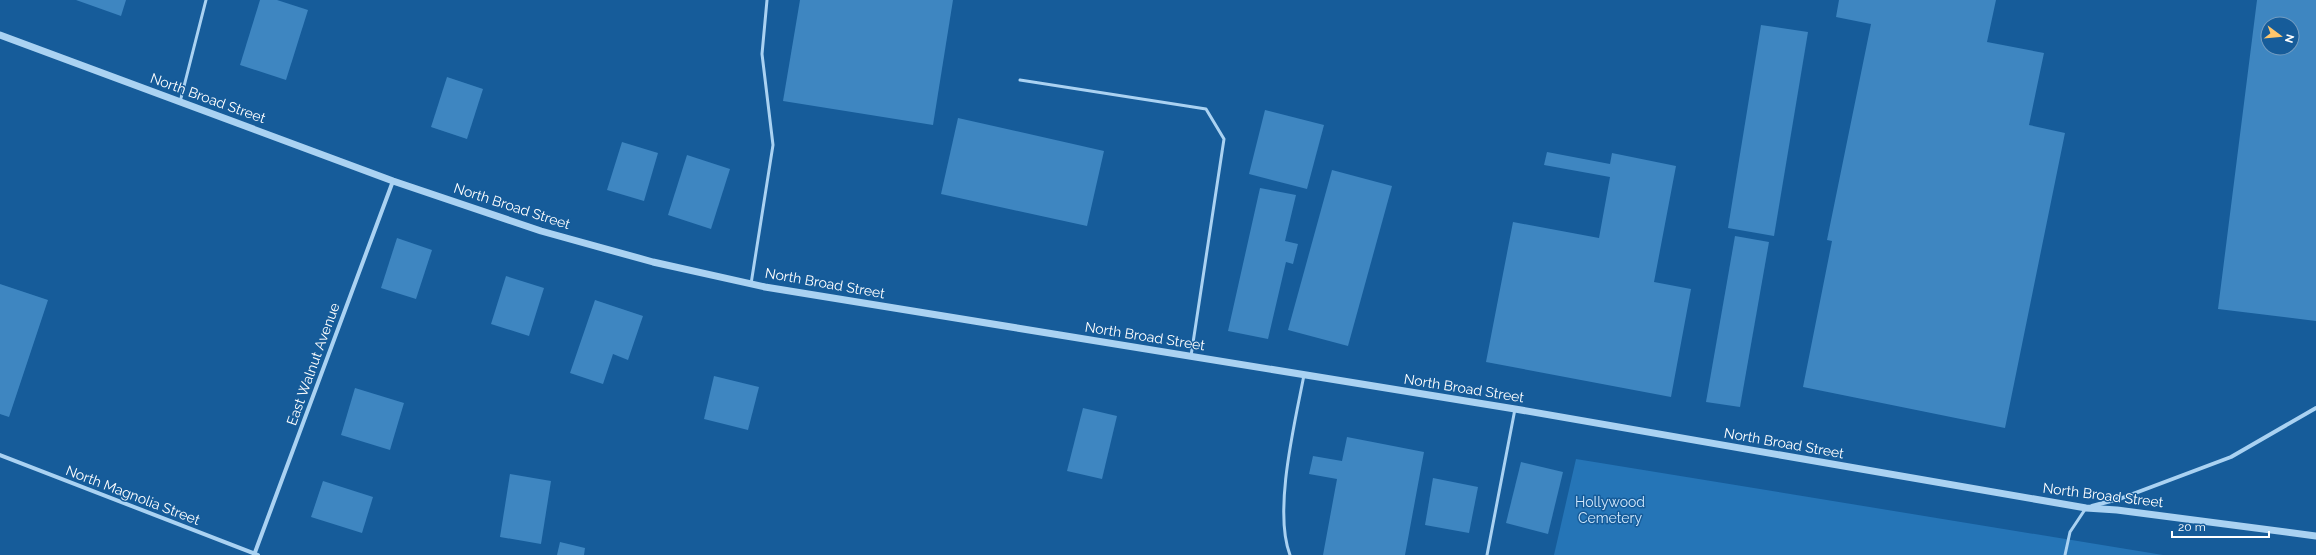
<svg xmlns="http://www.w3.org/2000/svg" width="2316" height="555" viewBox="0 0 2316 555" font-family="Raleway,sans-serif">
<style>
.green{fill:#2575b7}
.building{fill:#3e86c1;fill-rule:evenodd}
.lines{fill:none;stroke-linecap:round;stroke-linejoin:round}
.service{stroke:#aad2f2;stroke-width:3}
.minor{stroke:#aad2f2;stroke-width:4}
.tertiary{stroke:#aad2f2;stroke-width:7}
.labels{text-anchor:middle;stroke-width:3;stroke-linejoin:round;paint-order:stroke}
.street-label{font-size:14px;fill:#fff;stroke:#165c9a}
.park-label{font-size:14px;fill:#d2e9fd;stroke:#165c9a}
</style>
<rect width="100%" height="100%" fill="#165c9a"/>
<path class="green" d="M 1576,459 L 2163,555 L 1554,555 Z"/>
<g class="building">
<path d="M 76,0 L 126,0 L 121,16 Z"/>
<path d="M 260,0 L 277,0 L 308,10 L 286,80 L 240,65 Z"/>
<path d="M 800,0 L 953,0 L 933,125 L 783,101 Z"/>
<path d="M 1839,0 L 1996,0 L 1987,42 L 2044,53 L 2029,125 L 2065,133 L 2005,428 L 1803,387 L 1832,241 L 1827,240 L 1871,24 L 1836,17 Z"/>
<path d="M 2257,0 L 2316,0 L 2316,321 L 2218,309 ZM 2268,24 L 2292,24 L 2292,48 L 2268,48 Z"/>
<path d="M 1761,25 L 1808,32 L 1774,236 L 1728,228 Z"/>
<path d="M 447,77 L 483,89 L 467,139 L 431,127 Z"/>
<path d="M 1265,110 L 1324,125 L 1307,189 L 1249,174 Z"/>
<path d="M 958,118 L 1104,151 L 1087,226 L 941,194 Z"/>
<path d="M 622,142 L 658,153 L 644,201 L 607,190 Z"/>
<path d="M 1547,152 L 1610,164 L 1612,153 L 1676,166 L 1654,282 L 1691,289 L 1671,397 L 1486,362 L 1513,222 L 1599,238 L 1610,177 L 1544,165 Z"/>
<path d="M 687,155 L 730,169 L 711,229 L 668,215 Z"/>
<path d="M 1332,170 L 1392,186 L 1348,346 L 1288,330 Z"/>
<path d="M 1260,188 L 1296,195 L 1285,241 L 1298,244 L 1293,264 L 1286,262 L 1268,339 L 1228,331 Z"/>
<path d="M 1735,236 L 1769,242 L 1740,407 L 1706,402 Z"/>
<path d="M 397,238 L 432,250 L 416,299 L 381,288 Z"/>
<path d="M 506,276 L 544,288 L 529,336 L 491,324 Z"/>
<path d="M 0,284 L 48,300 L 9,417 L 0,414 Z"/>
<path d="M 595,300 L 643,316 L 628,360 L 613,354 L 603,384 L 570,373 Z"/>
<path d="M 714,376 L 759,387 L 748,430 L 704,419 Z"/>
<path d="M 355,388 L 404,403 L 390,450 L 341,435 Z"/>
<path d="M 1083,408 L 1117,416 L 1102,479 L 1067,471 Z"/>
<path d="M 1347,437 L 1424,452 L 1405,555 L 1323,555 L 1337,479 L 1309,474 L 1313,456 L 1342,461 Z"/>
<path d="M 1521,462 L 1563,472 L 1548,534 L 1506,523 Z"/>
<path d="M 510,474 L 551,481 L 541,544 L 500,537 Z"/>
<path d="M 1433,478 L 1478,487 L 1469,533 L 1425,525 Z"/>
<path d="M 323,481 L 373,497 L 362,533 L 311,517 Z"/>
<path d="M 560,542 L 585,548 L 584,555 L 557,555 Z"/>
</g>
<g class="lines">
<g class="service">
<path d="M 1020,80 L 1206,109 L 1224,139 L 1191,356"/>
<path d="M 180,102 L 206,0"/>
<path d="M 751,284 L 773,145 L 762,54 L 767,0"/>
<path d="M 1290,555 C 1273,511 1295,422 1304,375"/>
<path d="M 1487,555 L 1515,409"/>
<path d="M 2065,555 L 2070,532 L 2086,508"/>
</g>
<g class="minor">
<path d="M 0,455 L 258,555"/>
<path d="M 2092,506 L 2122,498 L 2231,457 L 2316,408"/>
<path d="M 254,555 L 393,181"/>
</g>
<path class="tertiary" d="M 0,35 L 393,181 L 541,231 L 653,262 L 765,287 L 1515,409 L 2086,508 L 2117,510 L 2316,536"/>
</g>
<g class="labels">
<g class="street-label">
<text transform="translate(208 98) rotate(20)" y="5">North Broad Street</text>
<text transform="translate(512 206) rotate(18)" y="5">North Broad Street</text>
<text transform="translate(825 283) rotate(10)" y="5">North Broad Street</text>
<text transform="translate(1145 336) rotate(9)" y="5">North Broad Street</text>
<text transform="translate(313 364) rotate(-70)" y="5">East Walnut Avenue</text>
<text transform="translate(1464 388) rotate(9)" y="5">North Broad Street</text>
<text transform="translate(1784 443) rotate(10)" y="5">North Broad Street</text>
<text transform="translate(133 495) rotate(21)" y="5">North Magnolia Street</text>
<text transform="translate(2103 495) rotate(7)" y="5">North Broad Street</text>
</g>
<g class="park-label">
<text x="1610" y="507">Hollywood<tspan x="1610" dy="16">Cemetery</tspan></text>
</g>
</g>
<g transform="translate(2280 36) rotate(106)"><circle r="19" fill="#165c9a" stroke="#739dc2"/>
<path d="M0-3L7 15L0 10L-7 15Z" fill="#ffc66c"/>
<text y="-6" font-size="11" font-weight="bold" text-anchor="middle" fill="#ffffff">N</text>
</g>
<path d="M2172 531v6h97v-6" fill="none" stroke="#ffffff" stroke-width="2"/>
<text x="2178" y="531" font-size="12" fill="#ffffff" stroke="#165c9a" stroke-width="3" paint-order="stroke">20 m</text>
</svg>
